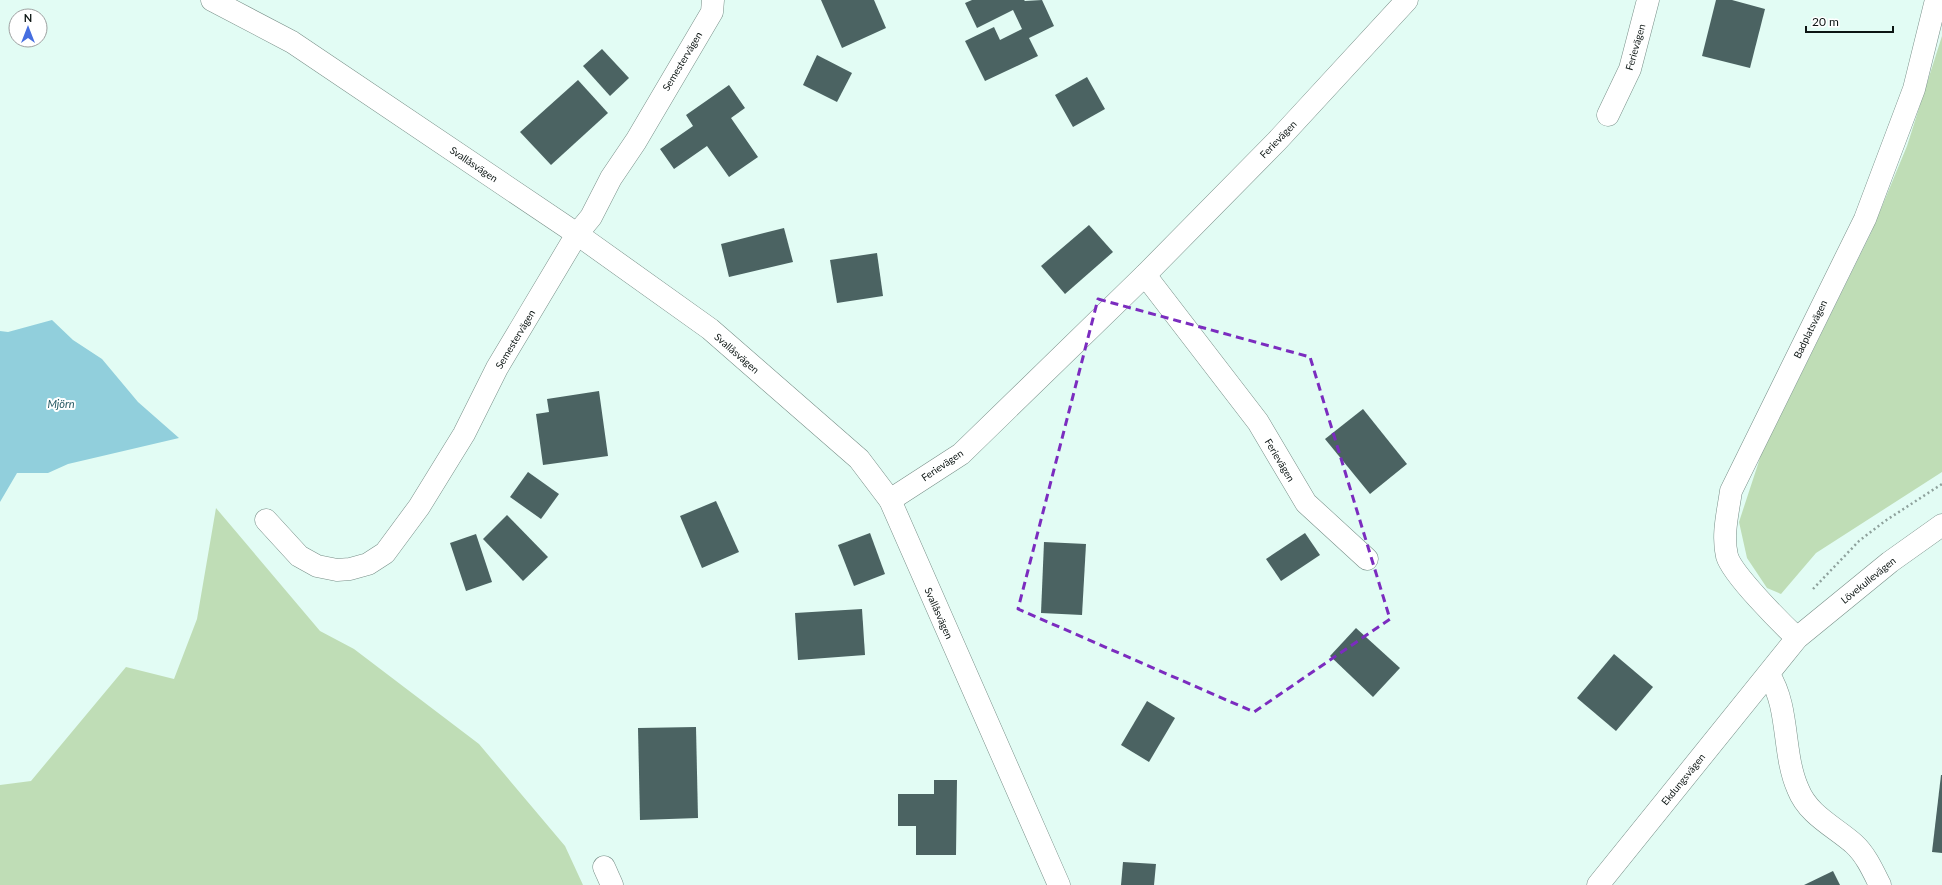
<svg xmlns="http://www.w3.org/2000/svg" width="1942" height="885" viewBox="0 0 1942 885" font-family="Lato,sans-serif">
<style>
.green{fill:#bfddb6}
.water{fill:#91cfdc}
.building{fill:#4b6362}
.lines{fill:none;stroke-linecap:round;stroke-linejoin:round}
.street-casing{stroke:#788f88;stroke-width:23}
.path{stroke:#8ea19c;stroke-width:2.5;stroke-dasharray:2 3;stroke-linecap:butt}
.street{stroke:#fff;stroke-width:22}
.marked{fill:none;stroke:#7b2cbf;stroke-width:3;stroke-dasharray:8 5;stroke-linejoin:round}
.labels{text-anchor:middle;stroke-width:4;stroke-linejoin:round;paint-order:stroke}
.street-label{font-size:10px;fill:#0c1513;stroke:#fff}
.water-label{font-size:11px;font-style:italic;fill:#245862;stroke:#fff}
</style>
<rect width="100%" height="100%" fill="#e2fcf4"/>
<g class="green">
<path d="M 1942,36 L 1942,472 L 1816,553 L 1781,594 L 1767,588 L 1747,558 L 1739,522 L 1761,455 L 1871,233 L 1907,146 Z"/>
<path d="M 216,508 L 320,631 L 354,649 L 479,744 L 565,846 L 583,885 L 0,885 L 0,785 L 31,781 L 126,667 L 174,679 L 197,619 Z"/>
</g>
<path class="water" d="M 52,320 L 73,340 L 102,359 L 138,402 L 179,438 L 68,464 L 48,473 L 17,473 L 0,502 L 0,331 L 8,332 Z"/>
<g class="building">
<path d="M 821,0 L 874,0 L 886,28 L 842,48 Z"/>
<path d="M 972,0 L 1024,0 L 1025,1 L 1042,0 L 1054,26 L 1029,38 L 1038,56 L 985,81 L 965,41 L 994,27 L 1000,40 L 1022,29 L 1013,10 L 977,28 L 965,3 Z"/>
<path d="M 1716,0 L 1732,0 L 1765,9 L 1750,68 L 1702,56 Z"/>
<path d="M 602,49 L 629,78 L 610,96 L 583,66 Z"/>
<path d="M 817,55 L 852,73 L 837,102 L 803,85 Z"/>
<path d="M 1087,77 L 1105,109 L 1073,127 L 1055,95 Z"/>
<path d="M 578,80 L 608,113 L 551,165 L 520,132 Z"/>
<path d="M 729,85 L 745,108 L 731,118 L 758,157 L 729,177 L 707,146 L 674,169 L 660,149 L 693,126 L 686,115 Z"/>
<path d="M 1089,225 L 1113,252 L 1065,294 L 1041,266 Z"/>
<path d="M 784,228 L 793,262 L 729,277 L 721,244 Z"/>
<path d="M 877,253 L 883,296 L 837,303 L 830,260 Z"/>
<path d="M 599,391 L 608,456 L 543,465 L 536,414 L 549,412 L 547,399 Z"/>
<path d="M 1363,409 L 1407,464 L 1370,494 L 1325,439 Z"/>
<path d="M 528,472 L 559,494 L 541,519 L 510,497 Z"/>
<path d="M 716,501 L 739,552 L 702,568 L 680,516 Z"/>
<path d="M 507,515 L 548,557 L 523,581 L 483,539 Z"/>
<path d="M 870,533 L 885,574 L 854,586 L 838,545 Z"/>
<path d="M 1305,533 L 1320,555 L 1281,581 L 1266,559 Z"/>
<path d="M 476,534 L 492,582 L 466,591 L 450,543 Z"/>
<path d="M 1044,542 L 1086,544 L 1082,615 L 1041,613 Z"/>
<path d="M 862,609 L 865,655 L 798,660 L 795,613 Z"/>
<path d="M 1356,628 L 1400,668 L 1373,697 L 1330,656 Z"/>
<path d="M 1614,654 L 1653,687 L 1616,731 L 1577,698 Z"/>
<path d="M 1147,701 L 1175,718 L 1149,762 L 1121,745 Z"/>
<path d="M 696,727 L 698,818 L 640,820 L 638,728 Z"/>
<path d="M 1941,775 L 1942,775 L 1942,853 L 1932,852 Z"/>
<path d="M 934,780 L 957,780 L 956,855 L 916,855 L 916,826 L 898,826 L 898,794 L 934,794 Z"/>
<path d="M 1123,862 L 1156,864 L 1154,885 L 1121,885 Z"/>
<path d="M 1833,871 L 1840,885 L 1804,885 Z"/>
</g>
<g class="lines">
<g class="street-casing">
<g id="street">
<path d="M 212,0 L 292,42 L 577,234 L 710,329 L 859,459 L 890,500 L 1059,885"/>
<path d="M 1608,115 L 1630,69 L 1648,0"/>
<path d="M 1145,275 L 1277,141 L 1407,0"/>
<path d="M 890,500 L 961,454 L 1145,275 L 1258,422 L 1306,503 L 1367,559"/>
<path d="M 266,520 L 299,556 L 317,566 L 337,570 L 350,569 L 368,564 L 385,553 L 419,507 L 464,434 L 497,368 L 577,234 L 591,217 L 611,178 L 636,141 L 712,12 L 713,0"/>
<path d="M 1797,638 C 1781,623 1732,574 1727,556 C 1722,535 1728,512 1731,491 L 1865,219 L 1914,89 L 1936,0"/>
<path d="M 1769,675 C 1790,708 1782,753 1798,789 C 1808,815 1835,827 1854,844 C 1866,855 1873,871 1880,885"/>
<path d="M 604,867 L 612,885"/>
<path d="M 1598,885 L 1797,638 L 1890,562 L 1942,525"/>
</g>
</g>
<path class="path" d="M 1813,589 L 1859,541 L 1885,521 L 1942,484"/>
<use href="#street" class="street"/>
</g>
<path class="marked" d="M 1098,299 L 1310,357 L 1390,619 L 1254,712 L 1018,609 Z"/>
<g class="labels">
<g class="street-label">
<text transform="translate(1635 47) rotate(-74)" y="4">Ferievägen</text>
<text transform="translate(682 61) rotate(-59)" y="4">Semestervägen</text>
<text transform="translate(1278 139) rotate(-46)" y="4">Ferievägen</text>
<text transform="translate(474 164) rotate(34)" y="4">Svallåsvägen</text>
<text transform="translate(1810 329) rotate(-64)" y="4">Badplatsvägen</text>
<text transform="translate(515 339) rotate(-59)" y="4">Semestervägen</text>
<text transform="translate(737 353) rotate(41)" y="4">Svallåsvägen</text>
<text transform="translate(1280 460) rotate(59)" y="4">Ferievägen</text>
<text transform="translate(942 465) rotate(-34)" y="4">Ferievägen</text>
<text transform="translate(1868 580) rotate(-39)" y="4">Lövekullevägen</text>
<text transform="translate(939 613) rotate(66)" y="4">Svallåsvägen</text>
<text transform="translate(1683 779) rotate(-51)" y="4">Ekdungsvägen</text>
</g>
<g class="water-label">
<text x="61" y="408">Mjörn</text>
</g>
</g>
<g transform="translate(28 28)"><circle r="19" fill="#ffffff" stroke="#9ea1a1"/>
<path d="M0-3L7 15L0 10L-7 15Z" fill="#456ee0"/>
<text y="-6" font-size="11" font-weight="bold" text-anchor="middle" fill="#0c1513">N</text>
</g>
<path d="M1806 26v6h87v-6" fill="none" stroke="#0c1513" stroke-width="2"/>
<text x="1812" y="26" font-size="12" fill="#0c1513" stroke="#ffffff" stroke-width="3" paint-order="stroke">20 m</text>
</svg>
